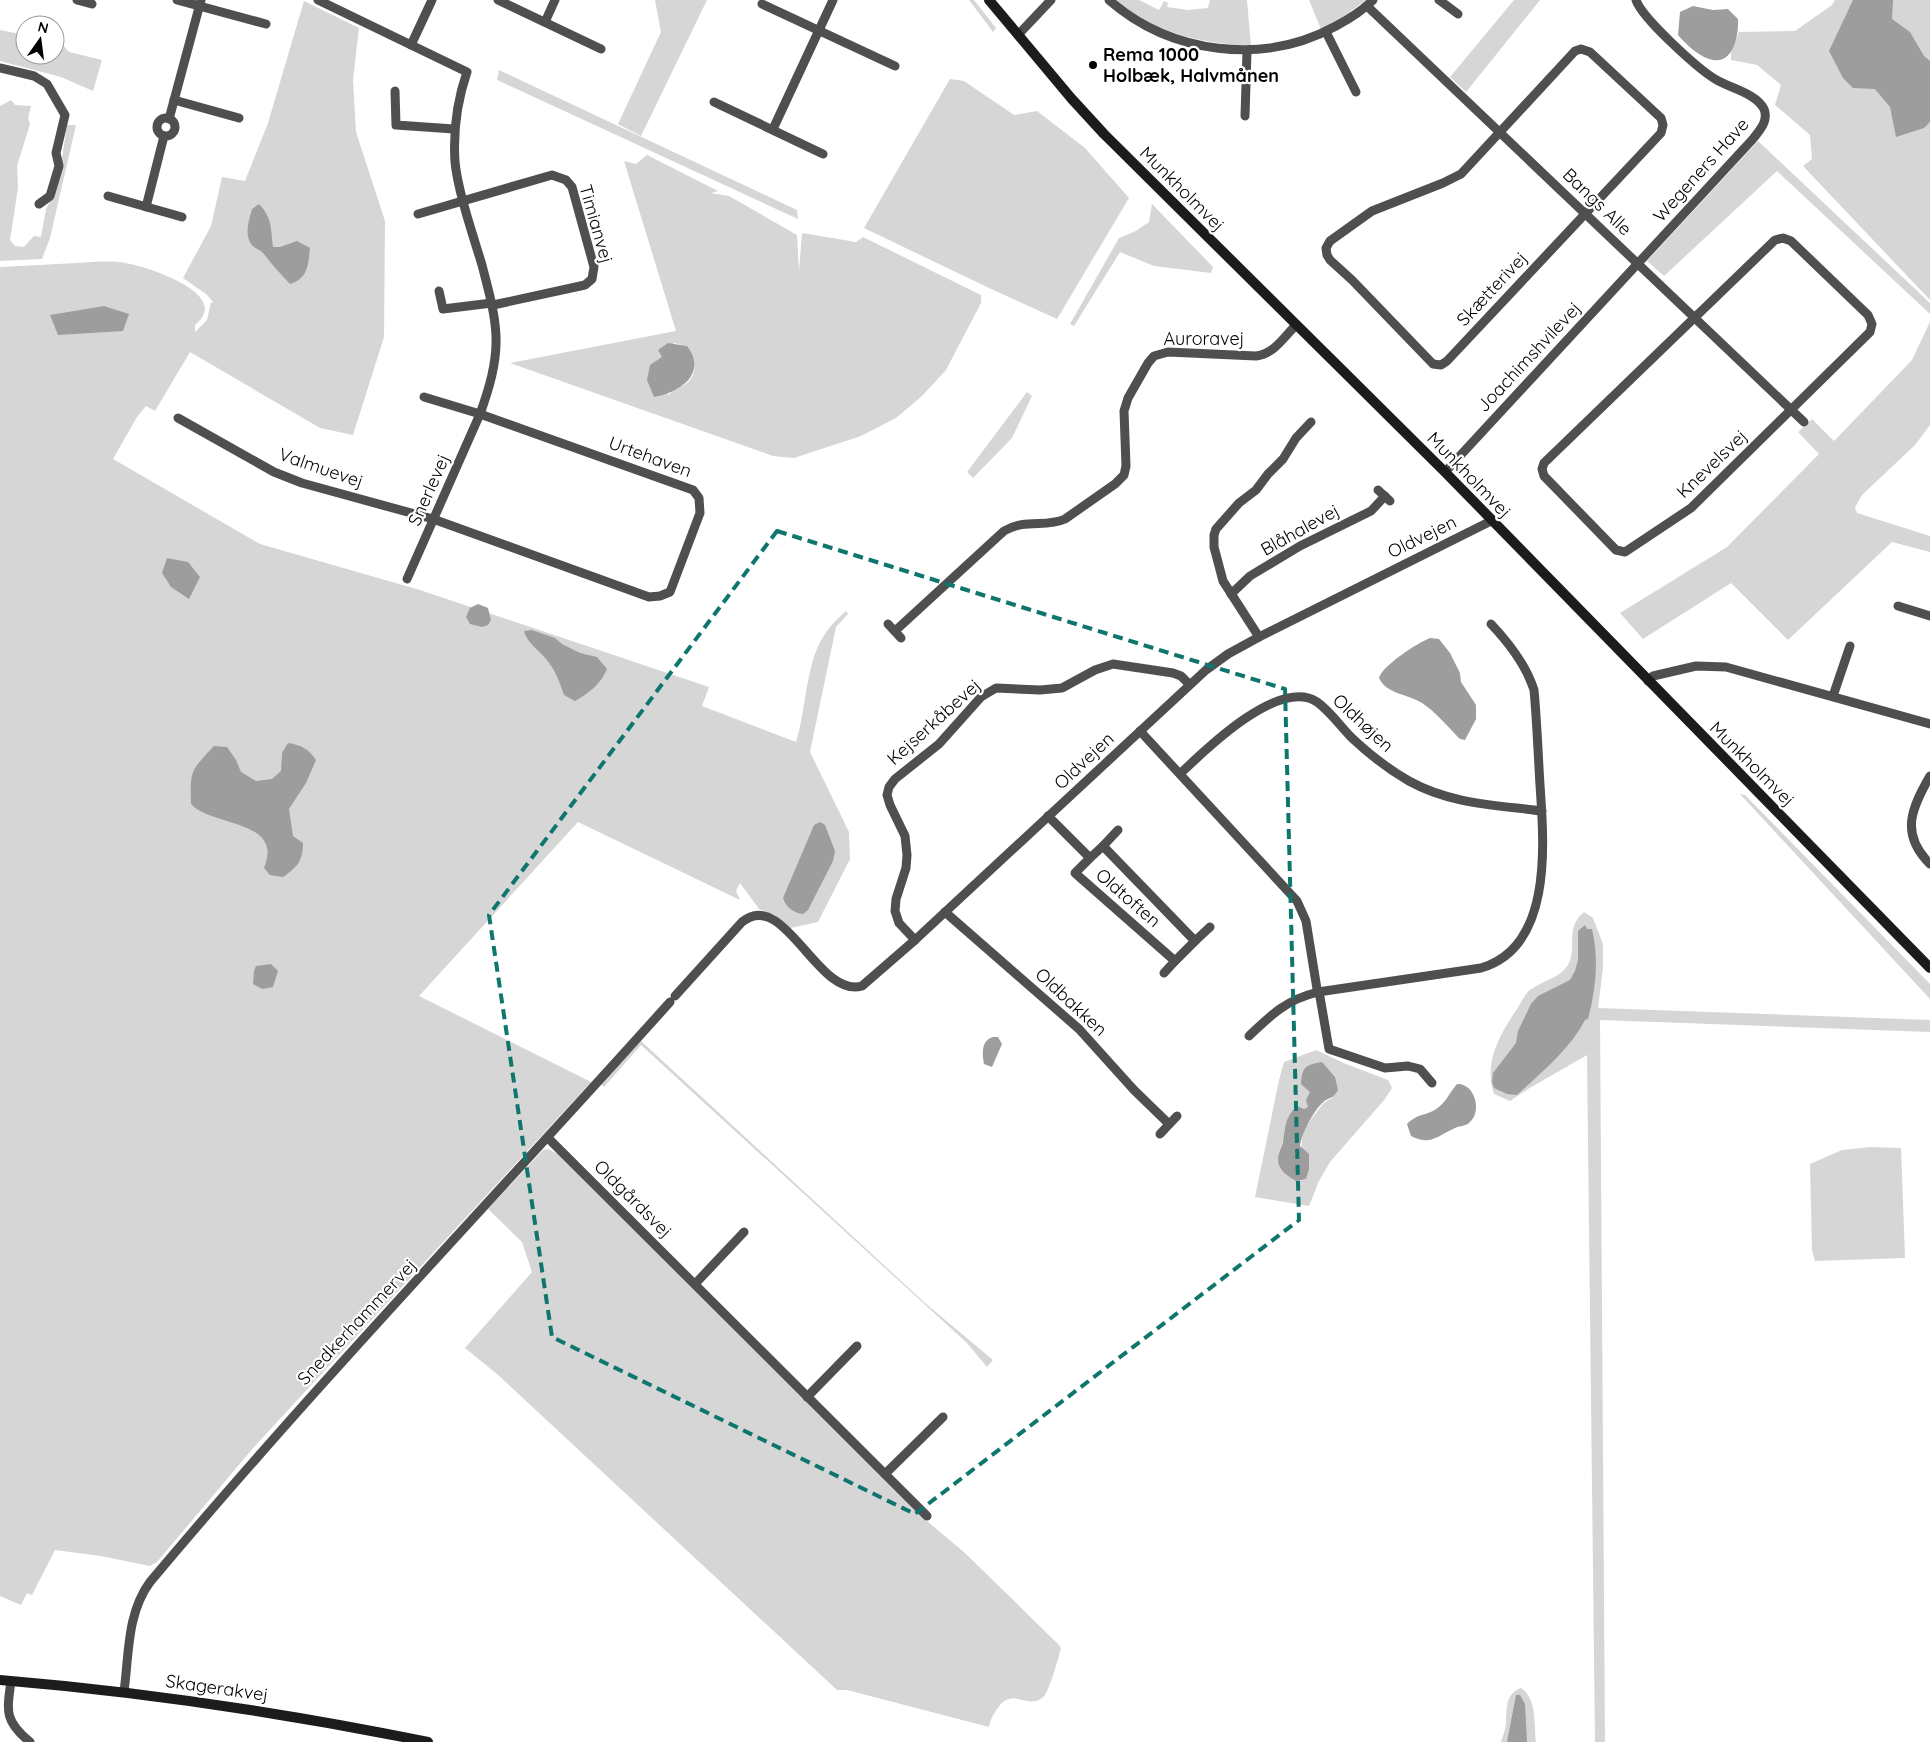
<svg xmlns="http://www.w3.org/2000/svg" width="1930" height="1742" viewBox="0 0 1930 1742" font-family="Quicksand,sans-serif">
<style>
.green{fill:#d6d6d6;fill-rule:evenodd}
.water{fill:#9d9d9d}
.lines{fill:none;stroke-linecap:round;stroke-linejoin:round}
.street{stroke:#4f4f4f;stroke-width:9}
.secondary{stroke:#1c1c1c;stroke-width:10}
.marked{fill:none;stroke:#0f766e;stroke-width:4;stroke-dasharray:10 6;stroke-linejoin:round}
.poi-dot{fill:#000;stroke:#fff;stroke-width:2}
.labels{text-anchor:middle;stroke-width:4.5;stroke-linejoin:round;paint-order:stroke}
.poi-label{font-size:18px;font-weight:bold;fill:#000;stroke:#fff;text-anchor:start}
.street-label{font-size:18px;fill:#000;stroke:#fff}
</style>
<rect width="100%" height="100%" fill="#fff"/>
<g class="green">
<path d="M 655,0 L 707,0 L 641,136 L 618,124 L 661,32 Z"/>
<path d="M 969,0 L 974,0 L 996,28 L 993,32 Z"/>
<path d="M 1116,0 L 1139,0 L 1159,10 L 1164,1 L 1168,3 L 1167,7 L 1188,10 L 1208,8 L 1210,0 L 1247,0 L 1251,46 C 1200,43 1156,34 1116,0 Z"/>
<path d="M 1309,0 L 1366,0 L 1340,19 L 1321,29 Z"/>
<path d="M 1514,0 L 1540,0 L 1466,92 L 1450,77 Z"/>
<path d="M 1835,0 L 1930,0 L 1930,300 L 1803,166 L 1812,159 L 1810,135 L 1775,105 L 1781,85 L 1757,65 L 1731,60 L 1731,53 L 1739,32 L 1795,31 L 1832,5 Z"/>
<path d="M 304,1 L 359,28 L 353,80 L 356,132 L 385,221 L 384,337 L 353,435 L 320,428 L 190,352 L 155,411 L 146,406 L 137,417 L 113,459 L 260,544 L 420,590 L 709,687 L 702,706 L 796,742 C 807,708 805,660 827,631 C 832,624 839,617 846,611 L 848,614 L 836,627 L 810,752 L 849,832 L 850,859 L 818,922 L 791,928 L 775,915 L 759,909 L 740,883 L 736,891 L 740,900 L 578,822 L 419,996 L 591,1082 L 254,1447 L 157,1562 L 150,1566 L 101,1556 L 55,1550 L 32,1595 L 27,1593 L 21,1605 L 0,1596 L 0,267 C 26,266 51,264 77,263 C 90,262 105,261 119,262 C 140,264 185,280 199,296 C 209,308 205,316 195,325 L 195,332 L 207,320 L 211,302 L 214,303 L 206,294 L 183,278 L 211,226 L 222,177 L 245,181 L 268,123 Z"/>
<path d="M 0,30 L 25,35 L 25,55 L 55,55 L 55,42 L 62,44 L 69,52 L 102,60 L 93,91 L 61,77 L 0,61 Z"/>
<path d="M 499,70 L 797,210 L 798,219 L 497,80 Z"/>
<path d="M 950,79 L 964,81 L 1014,115 L 1037,111 L 1085,148 L 1129,198 L 1057,319 L 989,288 L 864,228 Z"/>
<path d="M 11,100 L 15,105 L 31,106 L 28,118 L 30,124 L 17,166 L 18,188 L 10,240 L 15,246 L 24,247 L 34,236 L 41,237 L 46,209 L 52,198 L 61,165 L 67,125 L 76,125 L 50,238 L 42,259 L 0,261 L 0,106 Z"/>
<path d="M 1758,141 L 1930,303 L 1930,314 L 1777,171 L 1664,276 L 1647,261 Z"/>
<path d="M 647,155 L 718,191 L 711,193 L 729,196 L 797,235 L 799,271 L 802,233 L 856,242 L 863,237 L 981,295 L 981,303 L 946,370 L 922,396 L 896,418 L 861,436 L 794,458 L 773,456 L 510,363 L 676,331 L 624,161 L 636,164 ZM 674,343 L 687,346 C 693,357 699,370 689,381 C 685,386 674,390 668,395 L 662,357 Z"/>
<path d="M 1152,204 L 1213,267 L 1211,273 L 1154,266 L 1120,252 L 1074,326 L 1070,324 L 1119,238 L 1136,231 L 1149,222 Z"/>
<path d="M 1930,322 L 1930,425 L 1915,445 L 1862,495 L 1855,507 L 1857,513 L 1930,536 L 1930,552 L 1892,542 L 1788,640 L 1731,583 L 1643,639 L 1620,613 L 1727,547 L 1819,454 L 1798,432 L 1812,419 L 1834,441 L 1912,360 Z"/>
<path d="M 1027,392 L 1032,396 L 1012,438 L 973,478 L 967,472 Z"/>
<path d="M 1740,794 L 1745,795 L 1930,984 L 1930,999 Z"/>
<path d="M 1584,912 L 1593,918 L 1603,944 L 1603,968 L 1598,1008 L 1930,1020 L 1930,1032 L 1600,1020 L 1605,1742 L 1595,1742 L 1587,1055 L 1528,1089 L 1510,1101 L 1494,1094 C 1483,1063 1500,1034 1517,1009 C 1521,1003 1524,995 1530,990 C 1542,981 1560,978 1568,965 C 1578,948 1564,928 1584,912 Z"/>
<path d="M 641,1041 L 925,1303 L 993,1360 L 987,1367 L 967,1343 L 641,1045 L 604,1087 L 601,1084 Z"/>
<path d="M 1316,1050 L 1346,1064 L 1388,1080 L 1392,1088 L 1385,1099 L 1330,1162 L 1319,1181 L 1309,1206 L 1255,1197 L 1279,1080 L 1284,1062 ZM 1310,1092 L 1333,1098 C 1324,1101 1321,1106 1316,1113 C 1296,1137 1301,1150 1306,1179 L 1296,1181 L 1286,1175 L 1279,1154 L 1283,1140 L 1304,1109 L 1309,1107 Z"/>
<path d="M 1871,1147 L 1901,1148 L 1905,1258 L 1815,1261 L 1812,1250 L 1810,1164 L 1842,1150 Z"/>
<path d="M 548,1149 L 558,1154 L 927,1521 L 965,1553 L 1058,1644 L 1061,1648 C 1058,1659 1050,1689 1044,1696 C 1030,1712 1012,1685 997,1709 C 993,1715 990,1720 989,1727 L 847,1690 L 837,1690 L 497,1374 L 465,1348 L 532,1272 L 522,1242 L 488,1209 L 543,1150 Z"/>
<path d="M 1521,1688 C 1537,1698 1534,1725 1536,1742 L 1501,1742 C 1503,1735 1506,1729 1506,1722 C 1507,1708 1505,1694 1521,1688 Z"/>
</g>
<g class="water">
<path d="M 1853,0 L 1893,0 L 1892,19 L 1910,32 L 1924,56 L 1930,61 L 1930,122 L 1924,128 L 1896,137 L 1890,107 L 1875,89 L 1853,88 L 1843,78 L 1829,51 Z"/>
<path d="M 1693,6 L 1713,10 L 1728,9 L 1738,19 C 1739,36 1733,67 1709,59 C 1697,55 1686,44 1678,35 L 1680,12 Z"/>
<path d="M 259,204 C 272,217 271,230 273,247 L 280,247 L 297,241 L 310,248 C 308,264 309,278 290,284 C 281,274 272,265 264,254 C 261,250 258,250 254,247 C 243,238 249,220 252,209 Z"/>
<path d="M 104,306 L 129,314 L 123,331 L 58,335 L 50,315 Z"/>
<path d="M 668,343 L 687,346 C 708,373 680,393 654,397 L 647,380 L 650,365 L 662,357 L 658,350 Z"/>
<path d="M 167,558 L 188,562 L 200,577 L 189,599 L 171,587 L 162,573 Z"/>
<path d="M 478,604 L 488,608 L 491,620 L 488,625 L 482,627 L 470,624 L 466,617 L 470,608 Z"/>
<path d="M 532,630 L 555,638 L 562,644 L 580,653 L 597,657 L 607,669 C 601,684 589,693 575,701 L 564,695 C 560,683 555,669 546,659 C 538,649 527,643 524,631 Z"/>
<path d="M 1430,638 L 1439,639 L 1450,653 L 1460,673 L 1461,682 L 1476,705 L 1476,719 L 1465,740 L 1460,739 C 1448,727 1436,712 1422,703 C 1408,694 1386,694 1379,678 C 1382,666 1417,643 1430,638 Z"/>
<path d="M 288,743 C 301,745 309,749 316,760 L 306,783 L 289,809 L 293,836 L 303,843 C 303,860 298,867 283,877 L 270,875 L 264,868 C 266,862 269,854 267,848 C 262,821 208,823 191,804 C 190,769 191,771 214,746 L 227,747 L 236,760 L 241,772 L 256,781 L 272,779 L 281,771 L 282,753 Z"/>
<path d="M 820,822 L 825,825 L 835,851 L 833,861 L 808,910 L 803,914 C 793,913 786,907 783,898 L 814,825 Z"/>
<path d="M 1585,925 L 1587,929 L 1592,929 C 1599,959 1596,989 1588,1019 L 1585,1020 C 1570,1049 1541,1073 1517,1095 L 1507,1094 L 1494,1088 L 1492,1082 L 1493,1073 L 1516,1043 L 1518,1031 L 1531,1004 L 1538,996 L 1570,980 L 1575,971 L 1578,960 L 1578,931 Z"/>
<path d="M 271,964 L 278,971 L 273,987 L 262,989 L 253,984 L 254,971 L 256,966 Z"/>
<path d="M 993,1037 L 998,1037 L 1002,1044 L 992,1067 L 984,1064 C 982,1053 981,1041 993,1037 Z"/>
<path d="M 1322,1062 L 1335,1077 L 1338,1090 C 1334,1097 1332,1097 1326,1100 C 1315,1107 1302,1133 1300,1146 L 1309,1154 L 1309,1169 L 1306,1179 L 1296,1181 C 1289,1177 1282,1173 1279,1165 C 1276,1157 1281,1149 1283,1142 C 1286,1126 1284,1119 1297,1106 L 1304,1109 L 1308,1107 L 1306,1100 L 1310,1092 L 1301,1084 C 1302,1066 1306,1065 1322,1062 Z"/>
<path d="M 1457,1084 C 1475,1083 1483,1112 1469,1123 C 1466,1126 1459,1126 1455,1128 C 1437,1136 1431,1146 1411,1136 L 1407,1124 C 1418,1113 1426,1116 1436,1109 C 1445,1104 1450,1092 1457,1084 Z"/>
<path d="M 1516,1695 L 1520,1695 L 1525,1704 L 1527,1742 L 1507,1742 Z"/>
</g>
<g class="lines">
<g class="street">
<path d="M 77,0 L 92,4"/>
<path d="M 177,0 L 266,24"/>
<path d="M 318,0 L 467,72 C 457,101 453,130 455,162 C 458,192 473,235 482,265 C 488,289 495,312 496,336 C 497,363 489,389 480,414 L 407,579"/>
<path d="M 498,0 L 601,49"/>
<path d="M 1109,0 C 1171,54 1263,66 1336,26 C 1349,19 1362,11 1373,0"/>
<path d="M 1439,0 L 1458,14"/>
<path d="M 762,4 L 895,66"/>
<path d="M 1367,6 L 1804,422"/>
<path d="M 545,22 L 555,0"/>
<path d="M 1326,32 L 1356,92"/>
<path d="M 1018,35 L 1051,0"/>
<path d="M 411,45 L 432,0"/>
<path d="M 1581,49 L 1590,52 L 1661,118 L 1663,125 L 1661,133 L 1447,361 L 1441,365 L 1433,364 L 1352,280 L 1330,260 L 1327,255 L 1326,248 L 1330,241 L 1372,211 L 1443,183 L 1461,174 L 1575,51 Z"/>
<path d="M 0,68 L 34,76 L 47,84 L 65,115 L 56,153 L 59,166 L 50,196 L 39,204"/>
<path d="M 395,91 L 396,125 L 454,129"/>
<path d="M 174,100 L 239,118"/>
<path d="M 714,102 L 823,154"/>
<path d="M 1245,116 L 1247,51"/>
<circle cx="166" cy="127" r="9"/>
<path d="M 169,119 L 201,0"/>
<path d="M 773,129 L 833,0"/>
<path d="M 108,196 L 182,217"/>
<path d="M 146,207 L 164,136"/>
<path d="M 418,214 L 552,175 L 566,180 L 572,187 L 594,267 L 592,279 L 585,285 L 493,305"/>
<path d="M 1783,238 L 1791,241 L 1868,315 L 1872,324 L 1870,332 L 1691,508 L 1625,552 L 1616,550 L 1544,476 L 1542,469 L 1544,463 L 1775,240 Z"/>
<path d="M 439,291 L 443,309 L 492,303"/>
<path d="M 178,418 L 274,472 L 302,483 L 433,519 L 649,597 L 660,596 L 670,592 L 700,513 L 699,498 L 693,490 L 480,414 L 424,397"/>
<path d="M 1445,472 L 1752,140 C 1759,131 1769,121 1764,109 C 1756,93 1729,88 1715,79 C 1697,68 1642,18 1636,0"/>
<path d="M 1378,490 L 1390,501"/>
<path d="M 1231,594 L 1250,576 L 1300,546 L 1371,511 L 1385,496"/>
<path d="M 1898,606 L 1930,616"/>
<path d="M 888,624 L 901,638"/>
<path d="M 895,631 L 1004,531 C 1026,518 1045,528 1065,519 L 1115,484 L 1124,475 L 1126,466 L 1124,411 L 1128,398 L 1148,363 L 1154,356 L 1168,352 L 1256,356 C 1274,354 1284,337 1296,325"/>
<path d="M 1259,637 L 1223,581 L 1214,547 L 1214,535 L 1216,529 L 1239,503 L 1256,490 L 1268,474 L 1283,459 L 1296,438 L 1311,422"/>
<path d="M 1648,681 L 1653,676 L 1696,666 L 1726,667 L 1930,724"/>
<path d="M 1833,696 L 1850,646"/>
<path d="M 1140,731 L 1297,901 L 1306,921 L 1317,989 L 1320,997 L 1329,1049 L 1385,1068 L 1408,1066 L 1420,1069 L 1432,1083"/>
<path d="M 1180,774 C 1205,750 1279,677 1317,702 C 1330,711 1340,726 1352,738 C 1369,754 1388,769 1409,781 C 1450,804 1496,805 1542,811"/>
<path d="M 1930,776 C 1911,809 1900,834 1930,864"/>
<path d="M 1048,816 L 1090,858 L 1075,873 L 1175,961 L 1195,941 L 1103,846 L 1090,858"/>
<path d="M 1103,846 L 1118,830"/>
<path d="M 945,912 L 1079,1029 L 1134,1090 L 1169,1124"/>
<path d="M 915,940 L 899,923 L 895,911 L 896,899 L 906,868 L 907,855 L 905,836 L 890,805 L 887,795 L 889,787 L 895,779 L 939,744 L 981,697 L 996,688 L 1040,690 L 1062,688 L 1095,670 L 1113,664 L 1173,673 L 1181,676 L 1189,684"/>
<path d="M 1195,941 L 1210,927"/>
<path d="M 1164,973 L 1175,961"/>
<path d="M 675,996 L 742,922 C 784,887 818,999 862,986 L 915,940 L 1206,670 L 1228,654 L 1259,637 L 1491,521"/>
<path d="M 1249,1036 C 1272,1014 1286,1000 1318,992 L 1481,968 C 1553,947 1544,844 1540,785 C 1538,753 1537,722 1534,690 C 1526,665 1509,643 1491,624"/>
<path d="M 1160,1134 L 1177,1116"/>
<path d="M 548,1138 L 927,1516"/>
<path d="M 695,1284 L 744,1232"/>
<path d="M 807,1397 L 857,1346"/>
<path d="M 885,1474 L 943,1417"/>
<path d="M 11,1681 C 7,1711 4,1721 30,1742"/>
<path d="M 124,1692 C 129,1654 127,1613 150,1582 C 317,1383 497,1195 670,1002"/>
</g>
<g class="secondary">
<path d="M 989,0 L 1071,98 L 1104,134 L 1445,472 L 1930,968"/>
<path d="M 0,1680 C 144,1692 286,1713 428,1742"/>
</g>
</g>
<path class="marked" d="M 777,531 L 1285,689 L 1299,1220 L 915,1514 L 552,1337 L 489,915 Z"/>
<circle class="poi-dot" cx="1093" cy="65" r="5"/>
<g class="labels">
<g class="poi-label">
<text x="1103" y="61">Rema 1000<tspan x="1103" dy="21">Holbæk, Halvmånen</tspan></text>
</g>
<g class="street-label">
<text transform="translate(1701 170) rotate(-48)" y="6">Wegeners Have</text>
<text transform="translate(1182 189) rotate(45)" y="6">Munkholmvej</text>
<text transform="translate(1597 202) rotate(44)" y="6">Bangs Alle</text>
<text transform="translate(596 224) rotate(74)" y="6">Timianvej</text>
<text transform="translate(1492 289) rotate(-47)" y="6">Skætterivej</text>
<text x="1204" y="345">Auroravej</text>
<text transform="translate(1529 357) rotate(-47)" y="6">Joachimshvilevej</text>
<text transform="translate(650 457) rotate(20)" y="6">Urtehaven</text>
<text transform="translate(1712 464) rotate(-44)" y="6">Knevelsvej</text>
<text transform="translate(321 468) rotate(19)" y="6">Valmuevej</text>
<text transform="translate(1469 475) rotate(46)" y="6">Munkholmvej</text>
<text transform="translate(429 490) rotate(-66)" y="6">Snerlevej</text>
<text transform="translate(1300 530) rotate(-29)" y="6">Blåhalevej</text>
<text transform="translate(1422 537) rotate(-26)" y="6">Oldvejen</text>
<text transform="translate(934 722) rotate(-42)" y="6">Kejserkåbevej</text>
<text transform="translate(1363 723) rotate(43)" y="6">Oldhøjen</text>
<text transform="translate(1084 761) rotate(-43)" y="6">Oldvejen</text>
<text transform="translate(1752 764) rotate(45)" y="6">Munkholmvej</text>
<text transform="translate(1128 898) rotate(41)" y="6">Oldtoften</text>
<text transform="translate(1071 1002) rotate(43)" y="6">Oldbakken</text>
<text transform="translate(633 1199) rotate(45)" y="6">Oldgårdsvej</text>
<text transform="translate(357 1322) rotate(-47)" y="6">Snedkerhammervej</text>
<text transform="translate(217 1688) rotate(8)" y="6">Skagerakvej</text>
</g>
</g>
<g transform="translate(40 40) rotate(14)"><circle r="24" fill="#ffffff" stroke="#999999"/>
<path d="M0-4L9 19L0 12L-9 19Z" fill="#000000"/>
<text y="-8" font-size="14" font-weight="bold" text-anchor="middle" fill="#000000">N</text>
</g>
</svg>
